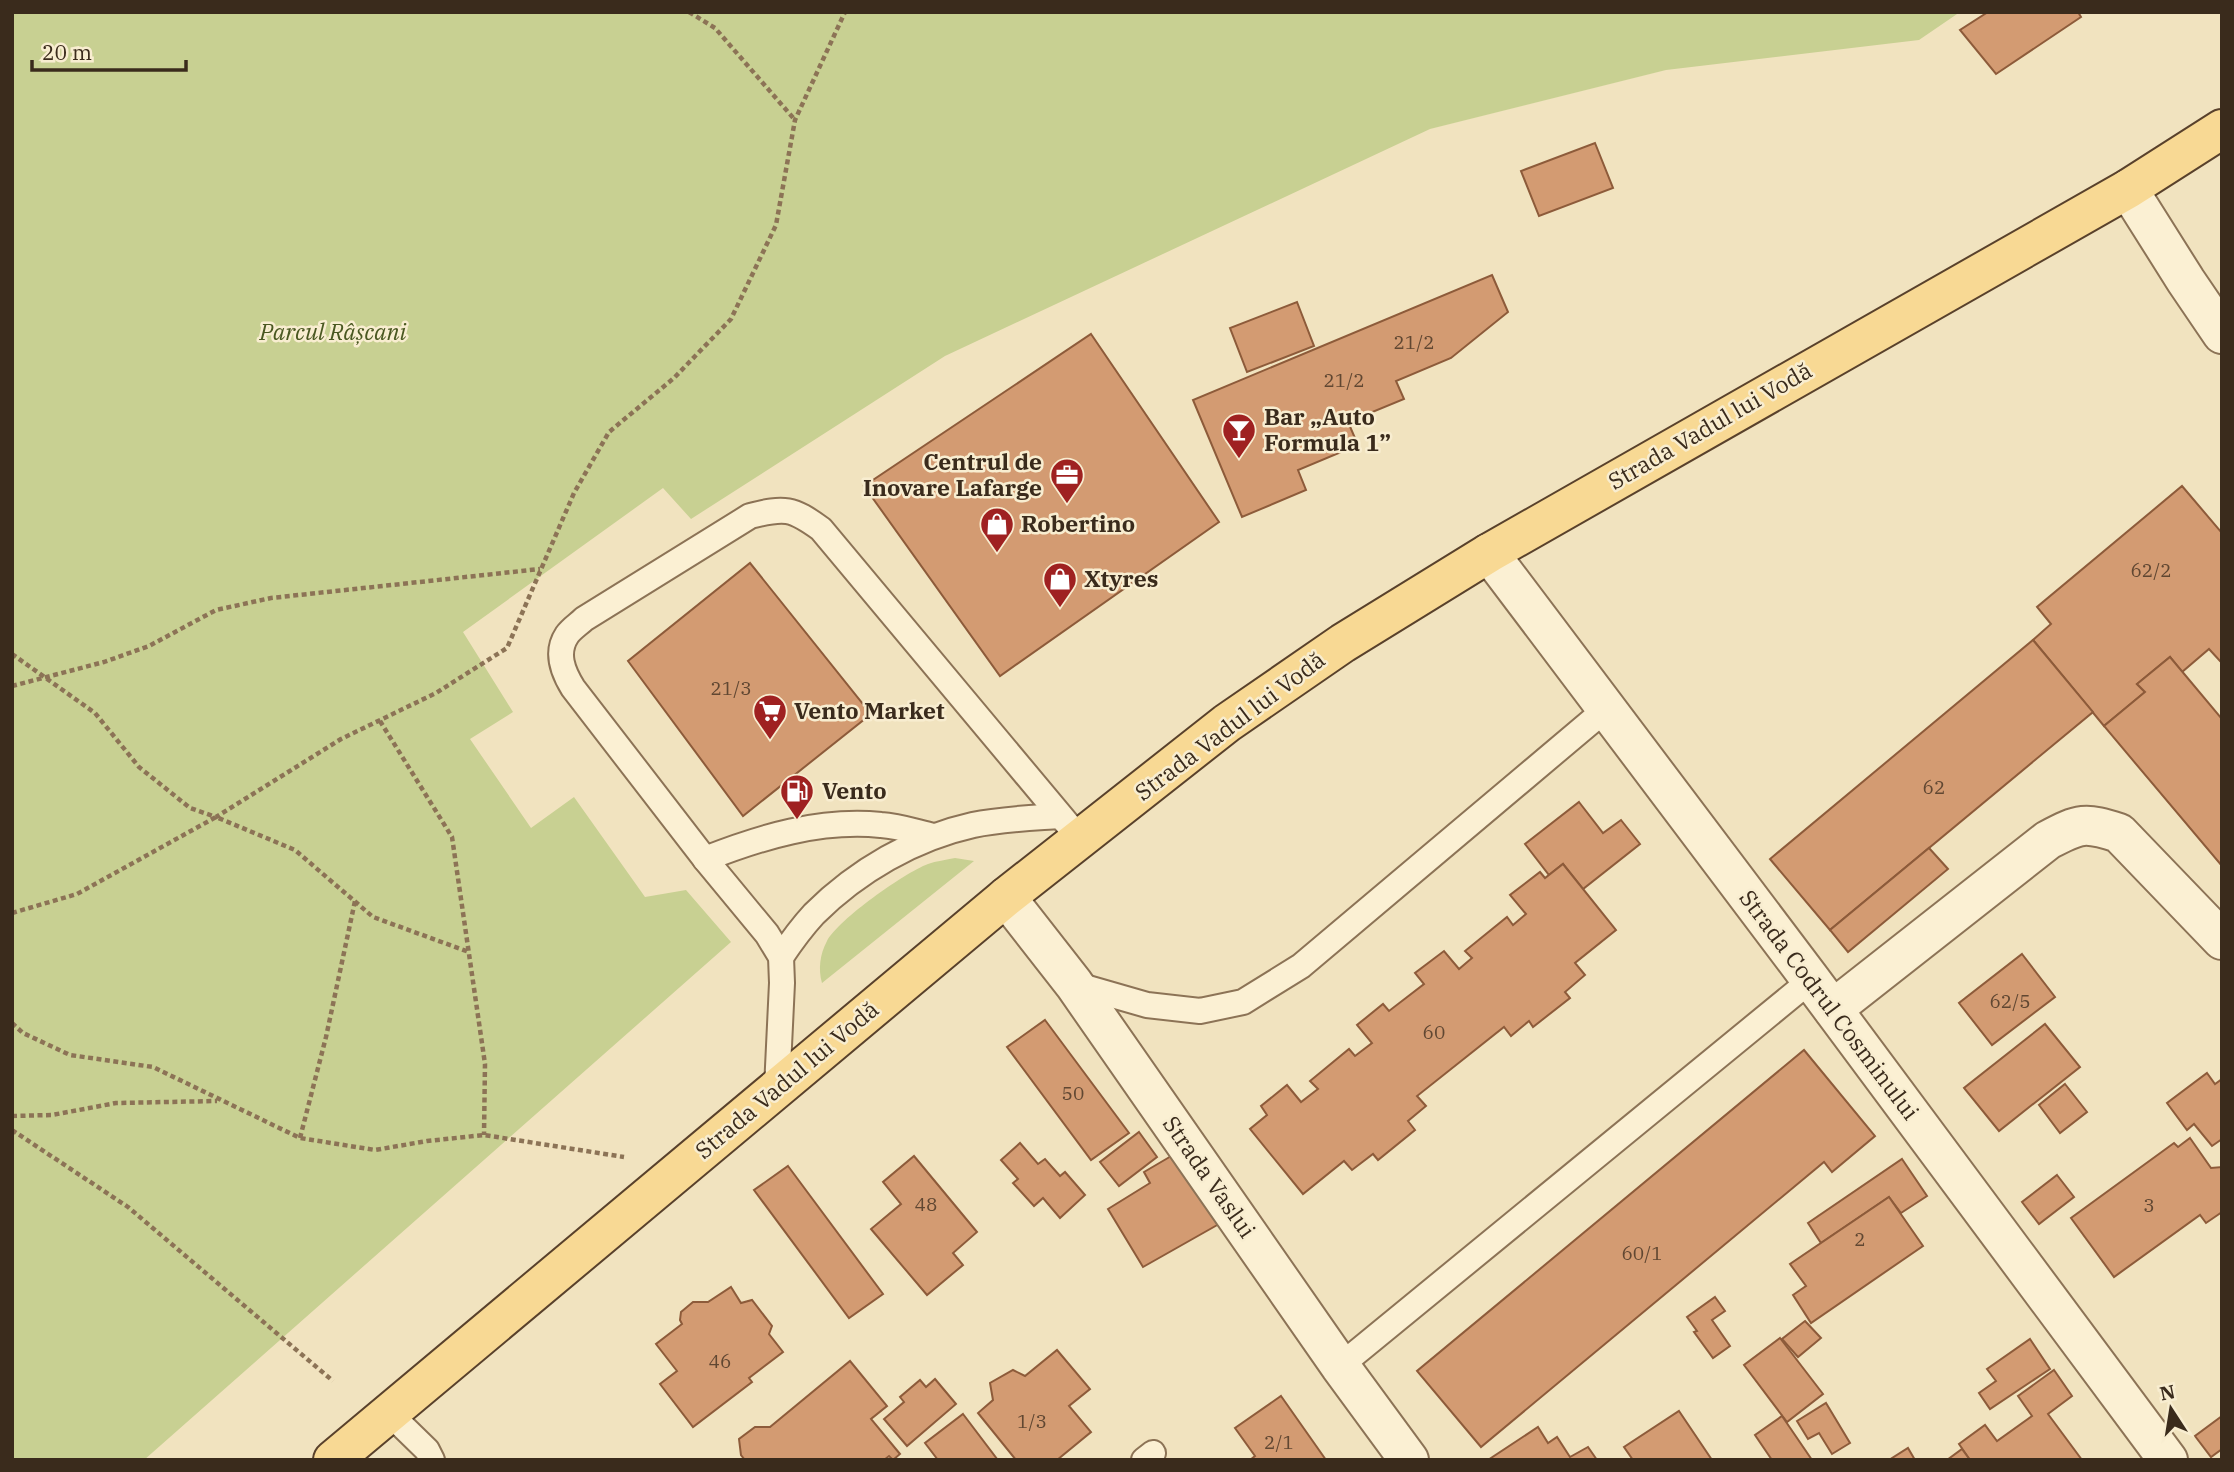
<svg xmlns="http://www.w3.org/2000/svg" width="2234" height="1472" viewBox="0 0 2234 1472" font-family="'IBM Plex Serif',serif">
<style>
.green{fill:#c8d092}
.building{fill:#d39b72;stroke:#8d5b3a;stroke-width:2}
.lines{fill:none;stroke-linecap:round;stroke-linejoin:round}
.lane-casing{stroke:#8c7356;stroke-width:28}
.street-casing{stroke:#8c7356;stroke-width:42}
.primary-casing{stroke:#59412b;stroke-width:42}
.path{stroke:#8c7356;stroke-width:4.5;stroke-dasharray:5 3.5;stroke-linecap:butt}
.lane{stroke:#fbf0d3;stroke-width:24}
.street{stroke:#fbf0d3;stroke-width:38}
.primary{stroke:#f8d994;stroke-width:38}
.labels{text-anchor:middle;stroke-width:5;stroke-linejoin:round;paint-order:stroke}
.number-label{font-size:19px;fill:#604732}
.park-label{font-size:23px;font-style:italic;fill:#4a5821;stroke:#f8edd0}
.poi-label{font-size:23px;font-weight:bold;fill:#3a2b1c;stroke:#f8edd0;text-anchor:start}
.street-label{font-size:23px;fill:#3a2b1c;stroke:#f8edd0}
</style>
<rect width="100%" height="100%" fill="#f1e3bf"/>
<g class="green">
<path d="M 12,12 L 1960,12 L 1919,40 L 1666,70 L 1430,129 L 945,356 L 691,519 L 663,488 L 463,632 L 513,712 L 470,739 L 531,828 L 574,797 L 645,897 L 686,890 L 731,942 L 144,1460 L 12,1460 Z"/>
<path d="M 955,858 L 974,861 L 822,983 C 818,969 820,954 827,941 C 839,919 904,873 928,864 C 936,861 946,860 955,858 Z"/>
</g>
<g class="building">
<path d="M 1988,12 L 2078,12 L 2081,17 L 1996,74 L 1960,30 Z"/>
<path d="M 1595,143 L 1613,188 L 1539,216 L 1521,171 Z"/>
<path d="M 1492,275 L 1508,312 L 1451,358 L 1396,381 L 1404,399 L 1348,422 L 1358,445 L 1298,470 L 1306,490 L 1242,517 L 1193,400 Z"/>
<path d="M 1297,302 L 1314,346 L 1247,372 L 1230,328 Z"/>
<path d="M 1091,334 L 1219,522 L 1000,676 L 864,486 Z"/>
<path d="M 2182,486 L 2222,533 L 2222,660 L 2220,661 L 2209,649 L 2182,672 L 2170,657 L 2137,684 L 2145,692 L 2104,726 L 2033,640 L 2051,624 L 2037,607 Z"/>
<path d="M 750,563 L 871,714 L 743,816 L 628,661 Z"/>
<path d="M 2033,640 L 2093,712 L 1830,930 L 1770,859 Z"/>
<path d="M 2170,657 L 2222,719 L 2222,866 L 2104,726 L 2145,692 L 2137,684 Z"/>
<path d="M 1579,802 L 1603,833 L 1621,820 L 1640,844 L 1583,889 L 1563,864 L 1549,875 L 1525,844 Z"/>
<path d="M 1929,848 L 1948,869 L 1848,952 L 1830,930 Z"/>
<path d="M 1563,864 L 1616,930 L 1575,963 L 1585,975 L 1565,992 L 1570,998 L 1533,1027 L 1529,1021 L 1511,1036 L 1504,1027 L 1417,1096 L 1426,1106 L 1408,1121 L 1415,1130 L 1378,1160 L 1373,1154 L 1352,1170 L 1344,1161 L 1303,1194 L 1250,1129 L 1267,1115 L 1261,1106 L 1287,1085 L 1301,1102 L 1318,1089 L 1310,1081 L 1349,1049 L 1355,1056 L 1372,1043 L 1357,1025 L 1383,1004 L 1389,1011 L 1424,984 L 1415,973 L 1444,951 L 1459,969 L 1472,958 L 1465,951 L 1507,917 L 1513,925 L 1526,914 L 1510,895 L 1540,872 L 1545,878 Z"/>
<path d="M 2022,954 L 2055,997 L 1992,1045 L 1959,1003 Z"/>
<path d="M 1045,1020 L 1129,1133 L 1091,1160 L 1007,1047 Z"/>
<path d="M 2045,1024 L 2080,1067 L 1999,1131 L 1964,1088 Z"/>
<path d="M 1804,1050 L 1875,1136 L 1832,1172 L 1824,1162 L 1481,1447 L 1417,1371 Z"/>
<path d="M 2207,1073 L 2215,1084 L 2222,1079 L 2222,1139 L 2212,1146 L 2194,1124 L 2187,1130 L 2167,1103 Z"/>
<path d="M 2065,1084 L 2087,1112 L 2060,1133 L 2039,1105 Z"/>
<path d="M 1139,1132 L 1157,1157 L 1119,1186 L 1100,1162 Z"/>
<path d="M 2190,1138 L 2211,1168 L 2222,1167 L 2222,1212 L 2206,1223 L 2200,1215 L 2114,1277 L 2071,1218 L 2174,1143 L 2178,1147 Z"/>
<path d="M 1020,1143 L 1038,1164 L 1045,1159 L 1060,1176 L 1065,1172 L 1085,1195 L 1060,1218 L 1043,1198 L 1034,1206 L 1013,1183 L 1018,1179 L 1001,1160 Z"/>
<path d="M 1173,1155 L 1219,1224 L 1143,1267 L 1108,1209 L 1150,1183 L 1144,1172 Z"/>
<path d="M 914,1156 L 977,1232 L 953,1253 L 963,1265 L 927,1295 L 871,1229 L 901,1204 L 883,1182 Z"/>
<path d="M 1902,1159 L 1927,1196 L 1901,1213 L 1889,1197 L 1821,1243 L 1808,1223 Z"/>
<path d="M 788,1166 L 883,1294 L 849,1318 L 754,1190 Z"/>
<path d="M 2057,1175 L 2074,1197 L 2039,1224 L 2022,1202 Z"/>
<path d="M 1889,1197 L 1923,1246 L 1811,1323 L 1793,1295 L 1806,1286 L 1790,1264 Z"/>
<path d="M 731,1287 L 741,1303 L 752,1300 L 772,1326 L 769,1334 L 783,1352 L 749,1378 L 752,1382 L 693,1427 L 660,1384 L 677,1371 L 656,1344 L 682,1324 L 680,1320 L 681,1312 L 693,1302 L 708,1302 Z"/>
<path d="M 1715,1297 L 1725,1311 L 1712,1320 L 1730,1346 L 1713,1358 L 1694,1332 L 1697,1331 L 1687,1317 Z"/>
<path d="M 1805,1321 L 1821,1338 L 1798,1357 L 1782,1339 Z"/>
<path d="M 1780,1338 L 1823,1394 L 1787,1422 L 1744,1365 Z"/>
<path d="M 2030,1339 L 2050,1369 L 1990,1409 L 1979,1393 L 1996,1381 L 1987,1369 Z"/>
<path d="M 1057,1350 L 1090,1389 L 1069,1406 L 1091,1432 L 1057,1460 L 1016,1460 L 978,1413 L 993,1400 L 990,1383 L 1013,1370 L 1025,1376 Z"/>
<path d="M 850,1361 L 887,1406 L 871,1419 L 900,1454 L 893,1460 L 889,1456 L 884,1460 L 745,1460 L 741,1455 L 739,1439 L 755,1427 L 770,1427 Z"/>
<path d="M 2054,1370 L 2072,1396 L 2048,1414 L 2082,1460 L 1970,1460 L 1959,1444 L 1985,1425 L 1997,1441 L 2032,1416 L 2018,1396 Z"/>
<path d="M 935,1379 L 956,1404 L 907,1446 L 884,1419 L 904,1402 L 900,1397 L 920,1380 L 926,1387 Z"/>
<path d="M 1281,1396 L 1326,1460 L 1250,1460 L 1255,1456 L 1235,1428 Z"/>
<path d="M 1826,1403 L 1850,1443 L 1832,1454 L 1819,1433 L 1808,1439 L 1797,1421 Z"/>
<path d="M 1679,1411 L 1712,1460 L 1633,1460 L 1624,1447 Z"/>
<path d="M 963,1414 L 997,1459 L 996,1460 L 938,1460 L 925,1443 Z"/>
<path d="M 1782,1416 L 1812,1460 L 1772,1460 L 1755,1435 Z"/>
<path d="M 2222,1416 L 2222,1449 L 2211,1457 L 2195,1436 Z"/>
<path d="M 1538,1427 L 1548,1443 L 1557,1437 L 1570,1457 L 1588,1447 L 1597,1460 L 1488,1460 Z"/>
<path d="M 1908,1448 L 1915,1460 L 1889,1460 Z"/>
<path d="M 1962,1449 L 1970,1460 L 1947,1460 Z"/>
</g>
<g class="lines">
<g class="lane-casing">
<g id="lane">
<path d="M 705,859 C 761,837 820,819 881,825 C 899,826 916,832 934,836"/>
<path d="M 781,957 C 791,942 802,927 814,914 C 857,871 914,838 973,825 C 1001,819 1031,818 1059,816"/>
<path d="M 1074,984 L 1147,1005 L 1200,1011 L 1243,1002 L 1301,966 L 1606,709"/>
<path d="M 777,1088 L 782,983 L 781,957 L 767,934 L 705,859 L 573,688 C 563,672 555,653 567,635 C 571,629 579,624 584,619 L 750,516 C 785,507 792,508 821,529 L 1080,839"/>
<path d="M 1340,1366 L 1811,980"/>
<path d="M 388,1412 L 427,1450 L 432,1460"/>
<path d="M 1144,1460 L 1153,1453"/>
</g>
</g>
<g class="street-casing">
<g id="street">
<path d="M 2128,189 L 2186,281 L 2222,334"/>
<path d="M 1489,553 L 1811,980 L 2168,1460"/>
<path d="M 1006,897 L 1074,984 L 1340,1366 L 1409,1460"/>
<path d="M 1833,1009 L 2048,840 C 2080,823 2085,822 2119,833 L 2222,940"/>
</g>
</g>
<g class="primary-casing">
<path id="primary" d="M 333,1460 L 1006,897 L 1227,723 L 1343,643 L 1489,553 L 2128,189 L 2222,129"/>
</g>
<g class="path">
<path d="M 689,12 L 715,28 L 795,120"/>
<path d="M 12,654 L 95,713 L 139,767 L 190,808 L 216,817 L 341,739 L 436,693 L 507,648 L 574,493 L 609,432 L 674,378 L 731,319 L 776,225 L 795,120 L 845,12"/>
<path d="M 12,686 L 104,662 L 149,646 L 216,610 L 271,598 L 540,569"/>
<path d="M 380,721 L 452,837 L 485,1064 L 484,1135"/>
<path d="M 12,913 L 77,894 L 216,817 L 295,850 L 373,917 L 469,952"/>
<path d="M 12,1023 L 23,1033 L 70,1055 L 153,1067 L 300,1138 L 375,1150 L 427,1141 L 484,1135 L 624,1157"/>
<path d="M 12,1116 L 52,1115 L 116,1103 L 217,1101"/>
<path d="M 12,1130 L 128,1207 L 333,1381"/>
<path d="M 300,1138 L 326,1037 L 355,901"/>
</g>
<use href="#lane" class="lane"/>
<use href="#street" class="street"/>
<use href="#primary" class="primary"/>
</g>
<defs>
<g id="bar-pin" transform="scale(1.75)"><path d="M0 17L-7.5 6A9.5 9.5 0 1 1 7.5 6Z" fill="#9f2121" stroke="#f8edd0"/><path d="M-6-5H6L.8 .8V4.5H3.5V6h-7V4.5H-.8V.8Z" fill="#fff"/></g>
<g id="office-pin" transform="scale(1.75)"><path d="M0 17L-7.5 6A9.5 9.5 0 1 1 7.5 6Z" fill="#9f2121" stroke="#f8edd0"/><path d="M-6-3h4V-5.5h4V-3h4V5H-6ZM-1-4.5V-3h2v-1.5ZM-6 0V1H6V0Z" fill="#fff"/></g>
<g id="shop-pin" transform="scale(1.75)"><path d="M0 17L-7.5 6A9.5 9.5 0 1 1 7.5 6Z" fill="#9f2121" stroke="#f8edd0"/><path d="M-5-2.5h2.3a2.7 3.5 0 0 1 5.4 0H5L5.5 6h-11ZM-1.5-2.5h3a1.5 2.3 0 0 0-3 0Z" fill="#fff"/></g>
<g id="supermarket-pin" transform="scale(1.75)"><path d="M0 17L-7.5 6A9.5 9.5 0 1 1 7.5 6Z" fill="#9f2121" stroke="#f8edd0"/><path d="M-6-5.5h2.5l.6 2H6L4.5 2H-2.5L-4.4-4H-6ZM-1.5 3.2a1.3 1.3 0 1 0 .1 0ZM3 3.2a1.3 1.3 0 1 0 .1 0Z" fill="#fff"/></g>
<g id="fuel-pin" transform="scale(1.75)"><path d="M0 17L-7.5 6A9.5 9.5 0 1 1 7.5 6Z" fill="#9f2121" stroke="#f8edd0"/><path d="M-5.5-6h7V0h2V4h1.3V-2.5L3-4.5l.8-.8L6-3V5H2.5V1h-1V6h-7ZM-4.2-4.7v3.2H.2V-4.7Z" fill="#fff"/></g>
</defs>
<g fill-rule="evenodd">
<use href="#bar-pin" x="1239" y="430"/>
<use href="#office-pin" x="1067" y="475"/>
<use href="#shop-pin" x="997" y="524"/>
<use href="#shop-pin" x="1060" y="579"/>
<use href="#supermarket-pin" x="770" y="711"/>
<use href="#fuel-pin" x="797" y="791"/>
</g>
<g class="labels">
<g class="number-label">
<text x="1414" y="349">21/2</text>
<text x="1344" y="387">21/2</text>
<text x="2151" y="577">62/2</text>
<text x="731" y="695">21/3</text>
<text x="1934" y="794">62</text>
<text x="2010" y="1008">62/5</text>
<text x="1434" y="1039">60</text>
<text x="1073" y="1100">50</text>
<text x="926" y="1211">48</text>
<text x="2149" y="1212">3</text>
<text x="1860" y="1246">2</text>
<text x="1642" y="1260">60/1</text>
<text x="720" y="1368">46</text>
<text x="1032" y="1428">1/3</text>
<text x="1279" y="1449">2/1</text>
</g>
<g class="park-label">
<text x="333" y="340">Parcul Râșcani</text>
</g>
<g class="poi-label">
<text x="1264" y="425">Bar „Auto<tspan x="1264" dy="26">Formula 1”</tspan></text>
<text x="1042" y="470" text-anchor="end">Centrul de<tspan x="1042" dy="26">Inovare Lafarge</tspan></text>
<text x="1021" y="532">Robertino</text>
<text x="1084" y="587">Xtyres</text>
<text x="794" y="719">Vento Market</text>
<text x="822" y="799">Vento</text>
</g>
<g class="street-label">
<text transform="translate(1710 426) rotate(-30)" y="8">Strada Vadul lui Vodă</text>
<text transform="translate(1230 726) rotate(-37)" y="8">Strada Vadul lui Vodă</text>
<text transform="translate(1829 1005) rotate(53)" y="8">Strada Codrul Cosminului</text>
<text transform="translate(787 1080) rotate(-40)" y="8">Strada Vadul lui Vodă</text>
<text transform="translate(1209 1177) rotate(55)" y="8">Strada Vaslui</text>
</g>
</g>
<rect width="2234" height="1472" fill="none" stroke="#3a2b1c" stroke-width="28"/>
<g transform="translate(2171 1409) rotate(348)" stroke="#f8edd0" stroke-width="5" paint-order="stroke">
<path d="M0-5L12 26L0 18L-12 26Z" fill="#3a2b1c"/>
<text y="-10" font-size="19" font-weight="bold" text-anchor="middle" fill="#3a2b1c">N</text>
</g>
<path d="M32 60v10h154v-10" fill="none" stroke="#3a2b1c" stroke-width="3.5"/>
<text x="42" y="60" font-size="21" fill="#3a2b1c" stroke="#f8edd0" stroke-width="5" paint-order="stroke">20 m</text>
</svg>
